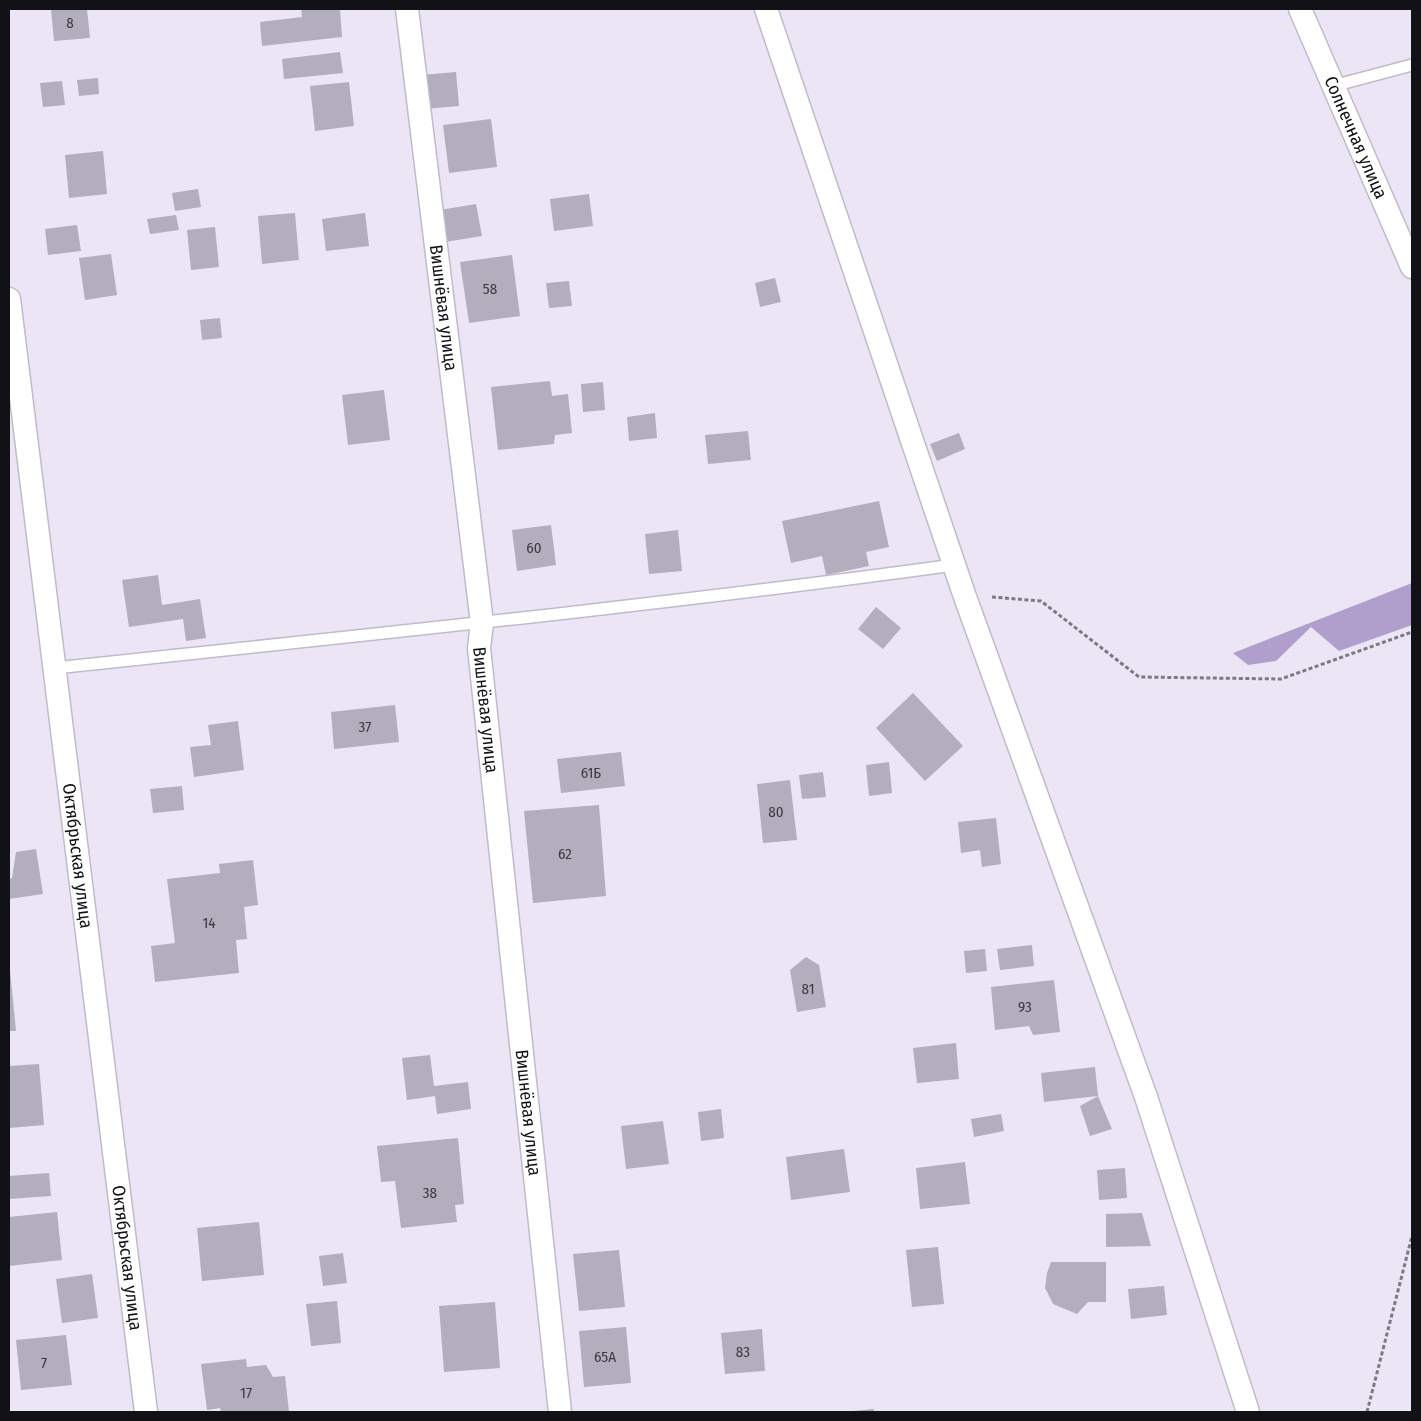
<svg xmlns="http://www.w3.org/2000/svg" width="1421" height="1421" viewBox="0 0 1421 1421" font-family="'Fira Sans Condensed',sans-serif">
<style>
.forest{fill:#b09fcc}
.building{fill:#b3aebd}
.lines{fill:none;stroke-linecap:round;stroke-linejoin:round}
.service-casing{stroke:#c0bbca;stroke-width:14}
.minor-casing{stroke:#c0bbca;stroke-width:25}
.path{stroke:#7c7983;stroke-width:3;stroke-dasharray:4 2.5;stroke-linecap:butt}
.service{stroke:#fff;stroke-width:11}
.minor{stroke:#fff;stroke-width:22}
.labels{text-anchor:middle;stroke-width:4;stroke-linejoin:round;paint-order:stroke}
.number-label{font-size:15px;fill:#3a3840}
.street-label{font-size:18px;fill:#121116;stroke:#f7f4fd}
</style>
<rect width="100%" height="100%" fill="#ebe5f5"/>
<path class="forest" d="M 1412,583 L 1412,625 L 1339,651 L 1311,627 L 1276,661 L 1248,665 L 1233,653 Z"/>
<g class="building">
<path d="M 51,9 L 87,9 L 90,38 L 54,41 Z"/>
<path d="M 301,9 L 340,9 L 342,37 L 262,46 L 260,22 L 302,17 Z"/>
<path d="M 340,52 L 343,73 L 284,79 L 282,59 Z"/>
<path d="M 456,72 L 459,106 L 412,110 L 410,76 Z"/>
<path d="M 98,78 L 99,94 L 79,96 L 77,80 Z"/>
<path d="M 62,81 L 65,105 L 43,107 L 40,83 Z"/>
<path d="M 349,82 L 354,126 L 315,131 L 310,86 Z"/>
<path d="M 491,119 L 497,167 L 449,173 L 443,125 Z"/>
<path d="M 103,151 L 107,194 L 69,198 L 65,155 Z"/>
<path d="M 198,189 L 201,207 L 175,211 L 172,193 Z"/>
<path d="M 589,194 L 593,226 L 554,231 L 550,199 Z"/>
<path d="M 476,204 L 482,236 L 445,242 L 440,210 Z"/>
<path d="M 295,213 L 299,260 L 262,264 L 258,216 Z"/>
<path d="M 365,213 L 369,246 L 326,251 L 322,219 Z"/>
<path d="M 176,215 L 179,230 L 150,234 L 147,219 Z"/>
<path d="M 77,225 L 81,251 L 48,255 L 45,229 Z"/>
<path d="M 215,227 L 219,267 L 191,270 L 187,230 Z"/>
<path d="M 111,254 L 117,295 L 85,300 L 79,258 Z"/>
<path d="M 512,255 L 520,316 L 469,323 L 460,262 Z"/>
<path d="M 775,278 L 781,302 L 760,307 L 755,283 Z"/>
<path d="M 569,281 L 572,306 L 549,308 L 546,283 Z"/>
<path d="M 220,318 L 222,338 L 202,340 L 200,320 Z"/>
<path d="M 550,381 L 552,396 L 568,394 L 572,433 L 555,435 L 554,444 L 498,450 L 491,387 Z"/>
<path d="M 603,382 L 605,410 L 583,412 L 581,384 Z"/>
<path d="M 384,390 L 390,440 L 348,445 L 342,395 Z"/>
<path d="M 655,413 L 657,438 L 629,441 L 627,417 Z"/>
<path d="M 748,431 L 751,460 L 708,464 L 705,435 Z"/>
<path d="M 959,433 L 965,449 L 937,461 L 930,444 Z"/>
<path d="M 879,501 L 889,547 L 866,552 L 869,566 L 826,575 L 822,556 L 791,563 L 782,521 Z"/>
<path d="M 551,525 L 556,565 L 517,571 L 512,530 Z"/>
<path d="M 678,530 L 682,571 L 649,574 L 645,534 Z"/>
<path d="M 158,575 L 162,605 L 200,599 L 206,638 L 186,641 L 183,619 L 129,627 L 122,580 Z"/>
<path d="M 876,607 L 901,628 L 883,649 L 858,629 Z"/>
<path d="M 913,693 L 963,746 L 925,781 L 876,728 Z"/>
<path d="M 395,705 L 399,742 L 334,749 L 331,712 Z"/>
<path d="M 238,721 L 244,770 L 194,777 L 190,747 L 211,745 L 208,725 Z"/>
<path d="M 621,752 L 625,786 L 561,793 L 557,759 Z"/>
<path d="M 889,762 L 892,793 L 869,796 L 866,765 Z"/>
<path d="M 823,772 L 826,797 L 802,799 L 799,775 Z"/>
<path d="M 790,780 L 797,840 L 763,843 L 757,784 Z"/>
<path d="M 182,786 L 184,810 L 153,813 L 150,789 Z"/>
<path d="M 599,805 L 606,896 L 533,903 L 524,811 Z"/>
<path d="M 996,818 L 1001,864 L 982,867 L 980,850 L 961,853 L 958,822 Z"/>
<path d="M 36,849 L 43,894 L 9,899 L 9,879 L 12,878 L 16,852 Z"/>
<path d="M 253,860 L 258,905 L 244,907 L 247,939 L 236,940 L 239,973 L 155,982 L 151,946 L 175,943 L 167,879 L 220,873 L 219,864 Z"/>
<path d="M 1032,945 L 1034,966 L 1000,970 L 997,949 Z"/>
<path d="M 985,949 L 987,971 L 966,973 L 964,951 Z"/>
<path d="M 806,957 L 819,965 L 826,1007 L 797,1012 L 790,970 Z"/>
<path d="M 9,970 L 10,970 L 16,1031 L 9,1031 Z"/>
<path d="M 1054,980 L 1060,1032 L 1033,1035 L 1029,1026 L 995,1030 L 991,987 Z"/>
<path d="M 956,1043 L 959,1079 L 917,1083 L 913,1048 Z"/>
<path d="M 430,1055 L 434,1086 L 468,1082 L 471,1109 L 437,1114 L 435,1096 L 407,1100 L 402,1058 Z"/>
<path d="M 39,1064 L 44,1125 L 9,1128 L 9,1066 Z"/>
<path d="M 1095,1067 L 1098,1096 L 1112,1129 L 1090,1136 L 1080,1106 L 1098,1096 L 1044,1102 L 1041,1073 Z"/>
<path d="M 721,1109 L 724,1138 L 701,1141 L 698,1112 Z"/>
<path d="M 1001,1114 L 1004,1131 L 974,1137 L 971,1119 Z"/>
<path d="M 663,1121 L 669,1164 L 626,1169 L 621,1126 Z"/>
<path d="M 458,1138 L 464,1204 L 455,1205 L 457,1222 L 401,1228 L 395,1181 L 381,1182 L 377,1146 Z"/>
<path d="M 844,1149 L 850,1192 L 791,1200 L 786,1157 Z"/>
<path d="M 965,1162 L 970,1204 L 920,1209 L 916,1168 Z"/>
<path d="M 1125,1168 L 1127,1198 L 1099,1200 L 1097,1170 Z"/>
<path d="M 49,1173 L 51,1196 L 9,1199 L 9,1176 Z"/>
<path d="M 57,1212 L 62,1260 L 9,1266 L 9,1217 Z"/>
<path d="M 1142,1213 L 1151,1246 L 1106,1247 L 1106,1214 Z"/>
<path d="M 259,1222 L 264,1275 L 202,1281 L 197,1228 Z"/>
<path d="M 938,1247 L 944,1304 L 912,1307 L 906,1250 Z"/>
<path d="M 619,1250 L 625,1307 L 579,1311 L 573,1254 Z"/>
<path d="M 343,1253 L 347,1283 L 323,1286 L 319,1256 Z"/>
<path d="M 1051,1262 L 1106,1262 L 1106,1302 L 1088,1302 L 1077,1314 L 1053,1304 L 1045,1288 L 1047,1273 Z"/>
<path d="M 92,1274 L 98,1318 L 62,1323 L 56,1279 Z"/>
<path d="M 1164,1286 L 1167,1315 L 1131,1319 L 1128,1289 Z"/>
<path d="M 337,1301 L 341,1343 L 311,1346 L 306,1304 Z"/>
<path d="M 495,1302 L 500,1368 L 444,1372 L 439,1306 Z"/>
<path d="M 626,1327 L 631,1383 L 584,1387 L 579,1331 Z"/>
<path d="M 762,1329 L 765,1371 L 725,1374 L 721,1333 Z"/>
<path d="M 66,1335 L 72,1385 L 21,1390 L 16,1340 Z"/>
<path d="M 246,1359 L 247,1367 L 266,1365 L 273,1377 L 285,1376 L 289,1412 L 221,1412 L 220,1408 L 207,1410 L 201,1364 Z"/>
<path d="M 874,1409 L 874,1412 L 854,1412 L 853,1411 Z"/>
</g>
<g class="lines">
<g class="service-casing">
<g id="service">
<path d="M 1333,86 L 1412,65"/>
<path d="M 55,668 C 355,636 655,606 954,565"/>
</g>
</g>
<g class="minor-casing">
<g id="minor">
<path id="s1" d="M 407,9 L 482,623 L 479,648 L 560,1412"/>
<path d="M 766,9 L 964,594 L 1146,1097 L 1248,1412"/>
<path id="s2" d="M 1300,9 L 1412,267"/>
<path id="s3" d="M 9,299 L 146,1412"/>
</g>
</g>
<g class="path">
<path d="M 992,597 L 1041,601 L 1139,677 L 1281,679 L 1412,632"/>
<path d="M 1367,1412 L 1412,1236"/>
</g>
<use href="#service" class="service"/>
<use href="#minor" class="minor"/>
</g>
<g class="labels">
<g class="number-label">
<text x="70" y="28">8</text>
<text x="490" y="294">58</text>
<text x="534" y="553">60</text>
<text x="365" y="732">37</text>
<text x="591" y="778">61Б</text>
<text x="776" y="817">80</text>
<text x="565" y="859">62</text>
<text x="209" y="928">14</text>
<text x="808" y="994">81</text>
<text x="1025" y="1012">93</text>
<text x="430" y="1198">38</text>
<text x="743" y="1357">83</text>
<text x="605" y="1362">65А</text>
<text x="44" y="1368">7</text>
<text x="246" y="1398">17</text>
</g>
<g class="street-label">
<text dy="6" stroke="none"><textPath href="#s2" startOffset="140">Солнечная улица</textPath></text>
<text dy="6" stroke="none"><textPath href="#s1" startOffset="301">Вишнёвая улица</textPath></text>
<text dy="6" stroke="none"><textPath href="#s1" startOffset="706">Вишнёвая улица</textPath></text>
<text dy="6" stroke="none"><textPath href="#s3" startOffset="561">Октябрьская улица</textPath></text>
<text dy="6" stroke="none"><textPath href="#s1" startOffset="1111">Вишнёвая улица</textPath></text>
<text dy="6" stroke="none"><textPath href="#s3" startOffset="966">Октябрьская улица</textPath></text>
</g>
</g>
<rect width="1421" height="1421" fill="none" stroke="#121116" stroke-width="20"/>
</svg>
